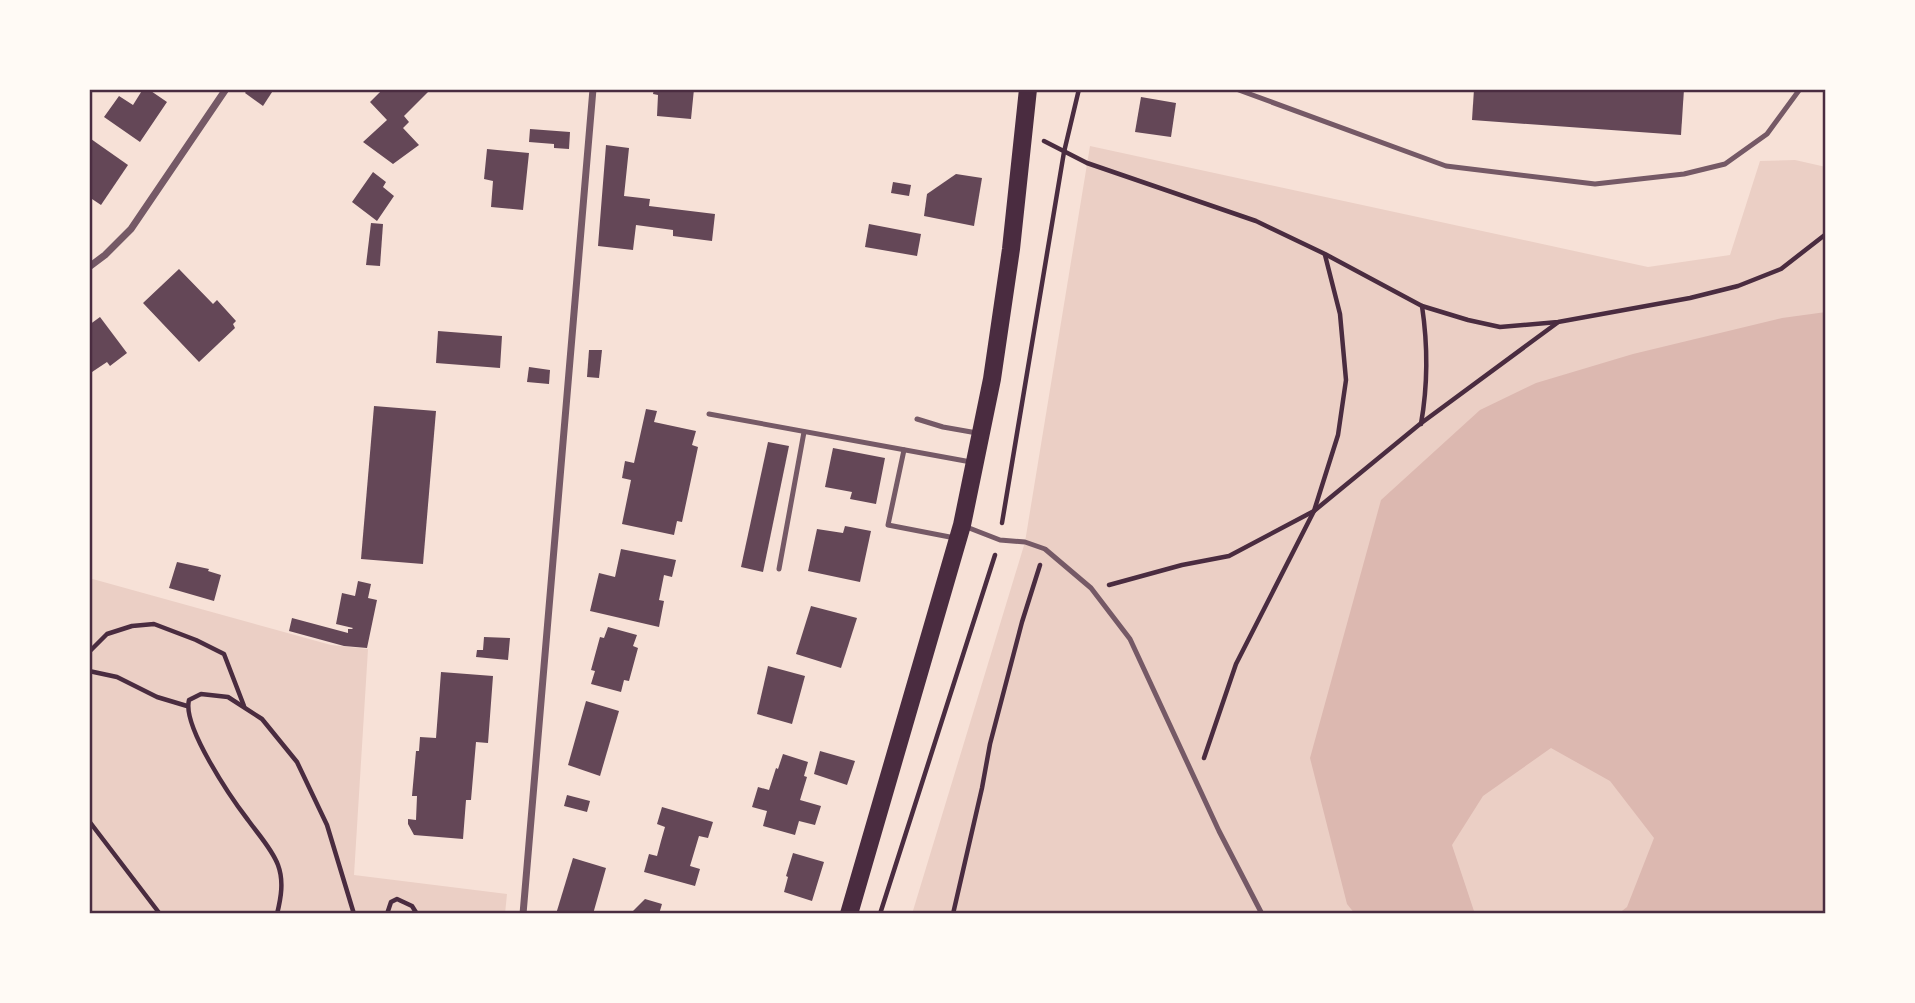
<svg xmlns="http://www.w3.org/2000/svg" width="1915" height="1003" viewBox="0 0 1915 1003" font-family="'Fira Sans',sans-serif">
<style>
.green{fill:#ebcfc5}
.water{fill:#dcb8b0}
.building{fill:#644757}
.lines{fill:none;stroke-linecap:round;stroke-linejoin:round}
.path{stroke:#4a2c40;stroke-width:4.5}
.service{stroke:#755966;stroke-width:5}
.minor{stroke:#755966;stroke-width:7}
.primary{stroke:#4a2c40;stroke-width:18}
.neatline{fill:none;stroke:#4a2c40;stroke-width:2.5}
</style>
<rect width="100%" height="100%" fill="#f7e1d7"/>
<g class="green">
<path d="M 1090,146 L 1648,267 L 1730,255 L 1760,161 L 1795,160 L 1826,167 L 1826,914 L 912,914 L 1025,542 Z"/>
<path d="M 89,578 L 331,645 L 368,649 L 354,875 L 507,894 L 505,914 L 89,914 Z"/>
</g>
<path class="water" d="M 1826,312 L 1826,914 L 1618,914 L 1627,907 L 1654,838 L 1610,781 L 1551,748 L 1483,796 L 1452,845 L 1475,914 L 1355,914 L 1347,904 L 1310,758 L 1381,500 L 1480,410 L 1536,383 L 1633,354 L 1782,318 Z"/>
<g class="building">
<path d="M 143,89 L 148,89 L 167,102 L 140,142 L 104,117 L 119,96 L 133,105 Z"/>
<path d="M 248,89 L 274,89 L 263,106 L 245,93 Z"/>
<path d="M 383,89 L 431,89 L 404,116 L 409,122 L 403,128 L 419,145 L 393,164 L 363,142 L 387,120 L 370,102 Z"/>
<path d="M 654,89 L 694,89 L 691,119 L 657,116 L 658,95 L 653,94 Z"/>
<path d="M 1474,89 L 1684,89 L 1681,135 L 1472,120 Z"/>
<path d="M 1141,97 L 1176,103 L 1171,137 L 1135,132 Z"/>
<path d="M 530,129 L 570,132 L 569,149 L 554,148 L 554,144 L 529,142 Z"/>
<path d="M 91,139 L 128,165 L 101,205 L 89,197 L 89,142 Z"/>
<path d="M 606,145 L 629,148 L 624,196 L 650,199 L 649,206 L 715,214 L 712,241 L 673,236 L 673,230 L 636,225 L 633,250 L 598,246 Z"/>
<path d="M 487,149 L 529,153 L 523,210 L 491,207 L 493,181 L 484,179 Z"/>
<path d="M 373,172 L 386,182 L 383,187 L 394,196 L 377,221 L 352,202 Z"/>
<path d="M 956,174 L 982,178 L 974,226 L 924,216 L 927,194 Z"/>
<path d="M 893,182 L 911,185 L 909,196 L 891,193 Z"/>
<path d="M 371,223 L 383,224 L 380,266 L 366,265 Z"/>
<path d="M 869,224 L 921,234 L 917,256 L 865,247 Z"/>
<path d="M 179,269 L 213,304 L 217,300 L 236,321 L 233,324 L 235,328 L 199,362 L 143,303 Z"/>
<path d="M 100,317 L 127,353 L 110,366 L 107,362 L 89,374 L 89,325 Z"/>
<path d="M 438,331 L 502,336 L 500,368 L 436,363 Z"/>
<path d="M 589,350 L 602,350 L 599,378 L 587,377 Z"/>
<path d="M 529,367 L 550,370 L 549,384 L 527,382 Z"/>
<path d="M 374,406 L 436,411 L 423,564 L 361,559 Z"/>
<path d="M 646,409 L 657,411 L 654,422 L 696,431 L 692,445 L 698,447 L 682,522 L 677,521 L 674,535 L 622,524 L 631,480 L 622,478 L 625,461 L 634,463 Z"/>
<path d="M 768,442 L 789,446 L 763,572 L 741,567 Z"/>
<path d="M 833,448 L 885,458 L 876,504 L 850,499 L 852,492 L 825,487 Z"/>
<path d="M 845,526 L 871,531 L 860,582 L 808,571 L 817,529 L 843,533 Z"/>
<path d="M 621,549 L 676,560 L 672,577 L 664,575 L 659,600 L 664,601 L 659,627 L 590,611 L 599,573 L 615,577 Z"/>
<path d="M 177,562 L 209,569 L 208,571 L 221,575 L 214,601 L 169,588 Z"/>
<path d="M 358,581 L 371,584 L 368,598 L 377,600 L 367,648 L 344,646 L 289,631 L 292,618 L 348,633 L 348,629 L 352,629 L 353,628 L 336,624 L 342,593 L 355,596 Z"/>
<path d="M 811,606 L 857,618 L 841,668 L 796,654 Z"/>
<path d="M 608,627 L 637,635 L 633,646 L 638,648 L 629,681 L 624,680 L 621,692 L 591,684 L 595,671 L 591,670 L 600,637 L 604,638 Z"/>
<path d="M 484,637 L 510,638 L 508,660 L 476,657 L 477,650 L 483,650 Z"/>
<path d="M 768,666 L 805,676 L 792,724 L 757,714 Z"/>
<path d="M 441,672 L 493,676 L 488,743 L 476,742 L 471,800 L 466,800 L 463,839 L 414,835 L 408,824 L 408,819 L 416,820 L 417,796 L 412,796 L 416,751 L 419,751 L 420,737 L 436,738 Z"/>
<path d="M 586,701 L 619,711 L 600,776 L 568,765 Z"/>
<path d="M 820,751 L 855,761 L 847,785 L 814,774 Z"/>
<path d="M 783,754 L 808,762 L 804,776 L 807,777 L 800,800 L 821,806 L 815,825 L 799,821 L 795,835 L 763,826 L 767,811 L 752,807 L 758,787 L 769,790 L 776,768 L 778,769 Z"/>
<path d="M 567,795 L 590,801 L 587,812 L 564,806 Z"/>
<path d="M 662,807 L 713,822 L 708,838 L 699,836 L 690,866 L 700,869 L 695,886 L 644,872 L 649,854 L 657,856 L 661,841 L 665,827 L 657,824 Z"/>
<path d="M 793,853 L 824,862 L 812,901 L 784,892 L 788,877 L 786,876 Z"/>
<path d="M 573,858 L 606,868 L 593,914 L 556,914 Z"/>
<path d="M 645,899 L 662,904 L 659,914 L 639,914 L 632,912 Z"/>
</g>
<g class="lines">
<g class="path">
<path d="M 1044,141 L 1087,163 L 1256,221 L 1325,254 L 1422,306 L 1468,320 L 1500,327 L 1558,322 L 1690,298 L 1738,286 L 1781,269 L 1826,234"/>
<path d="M 1421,424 C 1428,384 1428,346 1422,306"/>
<path d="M 1002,523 L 1064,152 L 1079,89"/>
<path d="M 1109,585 L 1182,565 L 1229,556 L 1314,511 L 1420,424 L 1557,323"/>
<path d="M 89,652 L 107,634 L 132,626 L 154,624 L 196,640 L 224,654 L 244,706"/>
<path d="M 89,671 L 117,677 L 157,697 L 187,706"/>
<path d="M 1204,758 L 1236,664 L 1314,511 L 1338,435 L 1346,380 L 1340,314 L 1325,255"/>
<path d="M 89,821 L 160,914"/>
<path d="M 277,914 C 281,898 284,881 278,865 C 272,849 258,834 248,820 C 231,798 182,726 189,700 L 201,694 L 228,697 L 262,719 L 297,762 L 327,825 L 354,914"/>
<path d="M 387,914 L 391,902 L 397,899 L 412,906 L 417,914"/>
<path d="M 880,914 L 995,555"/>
<path d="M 953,914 L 982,788 L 990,744 L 1022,622 L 1040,565"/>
</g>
<g class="service">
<path d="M 1236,89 L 1446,166 L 1595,184 L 1684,174 L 1725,164 L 1767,134 L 1800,89"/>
<path d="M 709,414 L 971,462"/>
<path d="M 917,419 L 943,427 L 977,433"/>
<path d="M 904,450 L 888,525 L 955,538"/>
<path d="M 964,526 L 1000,540 L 1025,542 L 1045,549 L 1091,588 L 1130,639 L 1219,831 L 1262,914"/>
<path d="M 779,569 L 804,432"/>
</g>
<g class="minor">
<path d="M 89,267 L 105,255 L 131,229 L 226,89"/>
<path d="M 523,914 L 593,89"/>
</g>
<path class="primary" d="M 849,914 L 962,525 L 992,379 L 1011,249 L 1028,89"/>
</g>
<rect width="1915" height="1003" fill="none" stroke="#fffaf5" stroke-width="182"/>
<rect x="91" y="91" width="1733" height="821" class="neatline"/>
</svg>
